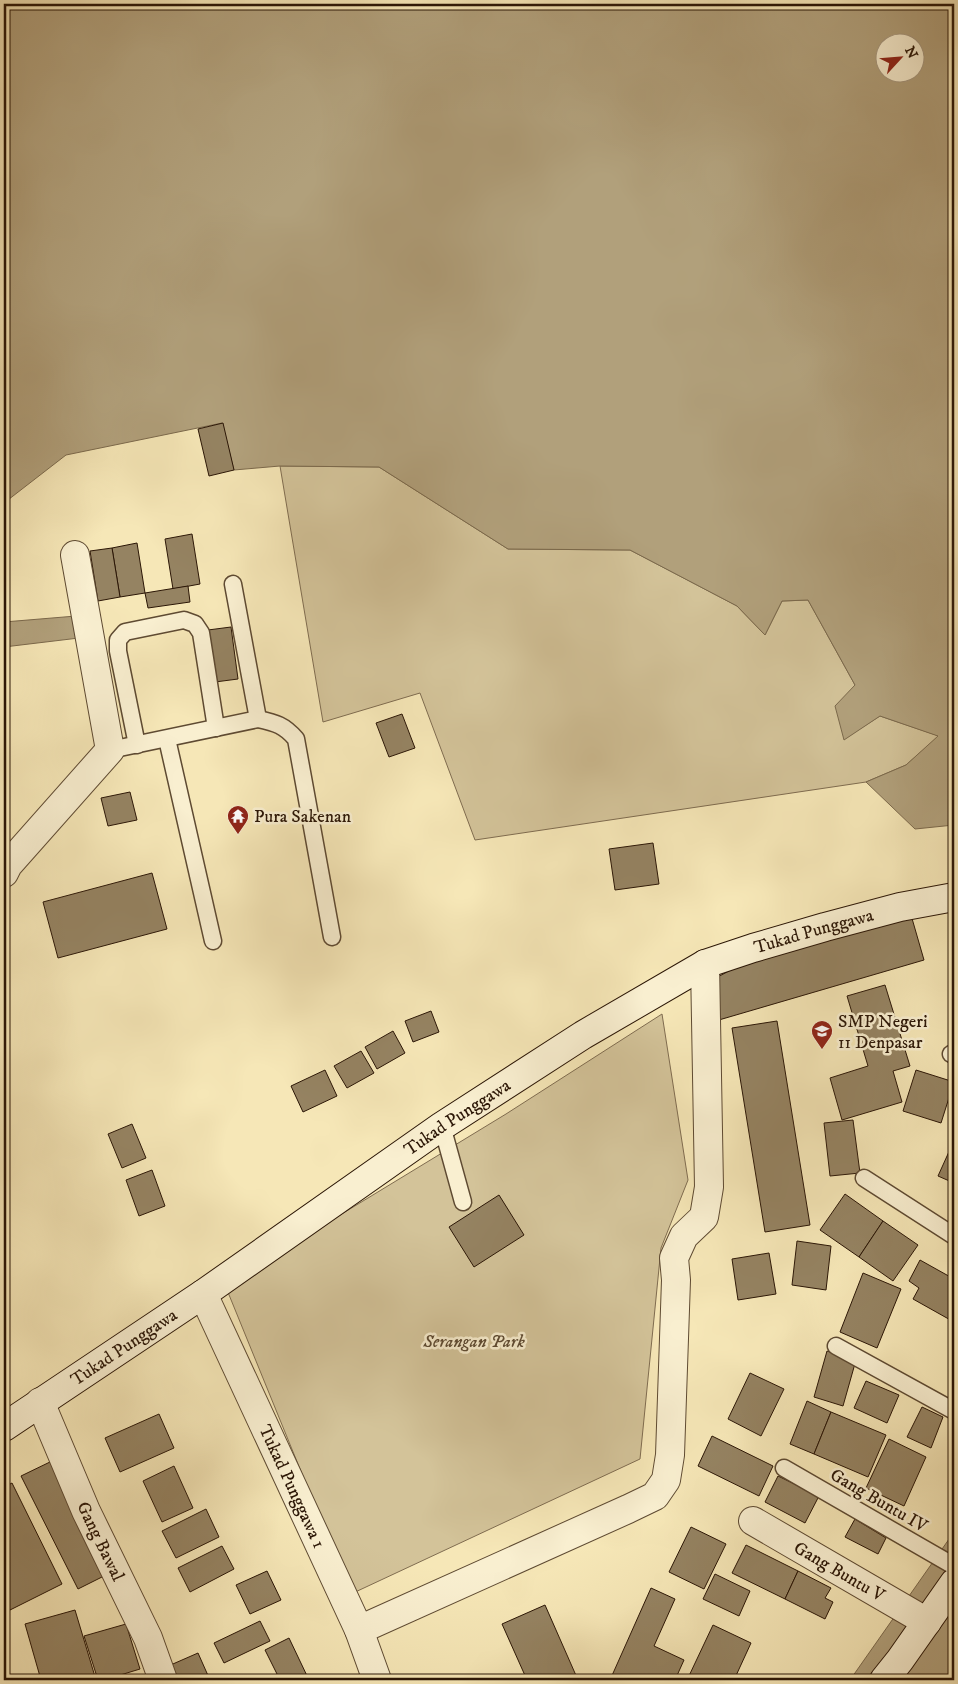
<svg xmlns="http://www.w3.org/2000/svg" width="958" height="1684" viewBox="0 0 958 1684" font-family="'IM FELL DW Pica',serif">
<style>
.green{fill:#d3c399;stroke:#7f6c50}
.water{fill:#b1a07b;stroke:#7b694c;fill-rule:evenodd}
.building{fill:#958362;stroke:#2b1606}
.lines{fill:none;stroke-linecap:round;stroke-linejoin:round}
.lane-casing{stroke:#5e4a32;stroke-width:19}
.street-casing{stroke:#5e4a32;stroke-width:30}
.secondary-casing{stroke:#2b1606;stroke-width:30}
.lane{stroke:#f9efd0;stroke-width:16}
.street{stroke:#f9efd0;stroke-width:28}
.secondary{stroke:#f9efd0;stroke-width:28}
.labels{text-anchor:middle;stroke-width:5;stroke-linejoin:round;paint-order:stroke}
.poi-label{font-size:18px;fill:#2b1606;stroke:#f9efd0;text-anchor:start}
.street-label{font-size:18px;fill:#2b1606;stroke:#f9efd0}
.park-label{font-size:18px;font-style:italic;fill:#5d4a32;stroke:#f9efd0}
</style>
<rect width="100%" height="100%" fill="#f6e7b7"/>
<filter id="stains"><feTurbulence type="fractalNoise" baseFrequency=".004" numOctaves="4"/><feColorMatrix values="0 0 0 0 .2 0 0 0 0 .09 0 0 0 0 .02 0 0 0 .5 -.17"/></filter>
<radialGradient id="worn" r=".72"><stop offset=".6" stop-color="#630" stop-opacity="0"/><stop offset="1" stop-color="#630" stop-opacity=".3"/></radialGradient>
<g class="green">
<path d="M 280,466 L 379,467 L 508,549 L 630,550 L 737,606 L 765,635 L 782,601 L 808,600 L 855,685 L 844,739 L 880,716 L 939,736 L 906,765 L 866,782 L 475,840 L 420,693 L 323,722 Z"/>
<path d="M 662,1014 L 688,1180 L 661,1248 L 640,1459 L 351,1594 L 225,1285 L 506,1114 Z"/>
</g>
<g class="water">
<path d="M 4,4 L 954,4 L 954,825 L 915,829 L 866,782 L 906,765 L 938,736 L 880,716 L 844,740 L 835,706 L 855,685 L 808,600 L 782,601 L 765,635 L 737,606 L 630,550 L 508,549 L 379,467 L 280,466 L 234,470 L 222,423 L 66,455 L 4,503 ZM 886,42 L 916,42 L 916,72 L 886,72 Z"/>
<path d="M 76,616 L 79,638 L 4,647 L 4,622 Z"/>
<path d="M 954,1532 L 954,1680 L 850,1680 Z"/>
</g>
<g class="building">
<path d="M 223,423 L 234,470 L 209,476 L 198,429 Z"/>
<path d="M 192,534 L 200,584 L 173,589 L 165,539 Z"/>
<path d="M 137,543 L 145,593 L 120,597 L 112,548 Z"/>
<path d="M 112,548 L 120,597 L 98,601 L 90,551 Z"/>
<path d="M 188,586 L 190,602 L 148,608 L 145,593 Z"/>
<path d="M 231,627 L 238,679 L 215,682 L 208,630 Z"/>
<path d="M 402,714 L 415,748 L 389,757 L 376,723 Z"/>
<path d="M 130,792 L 137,820 L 108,826 L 101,798 Z"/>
<path d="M 653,843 L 659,884 L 615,890 L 609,849 Z"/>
<path d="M 152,873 L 167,929 L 58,958 L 43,902 Z"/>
<path d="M 911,915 L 924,960 L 712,1022 L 712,980 L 740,965 Z"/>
<path d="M 885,985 L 910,1066 L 893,1071 L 902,1102 L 842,1120 L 830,1078 L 868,1066 L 847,996 Z"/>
<path d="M 431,1011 L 439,1032 L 413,1042 L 405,1021 Z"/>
<path d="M 777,1021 L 810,1225 L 765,1232 L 732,1028 Z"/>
<path d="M 393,1031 L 405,1053 L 377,1069 L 365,1047 Z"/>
<path d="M 361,1051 L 374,1073 L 347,1088 L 334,1066 Z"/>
<path d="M 325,1070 L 337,1096 L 303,1112 L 291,1086 Z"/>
<path d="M 916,1070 L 954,1082 L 941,1123 L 903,1111 Z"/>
<path d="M 853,1120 L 860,1173 L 830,1176 L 824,1123 Z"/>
<path d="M 132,1124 L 146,1158 L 122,1168 L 108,1134 Z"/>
<path d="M 952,1145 L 954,1146 L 954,1183 L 938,1176 Z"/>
<path d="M 152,1170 L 165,1206 L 139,1216 L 126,1180 Z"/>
<path d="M 845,1194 L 883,1221 L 859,1257 L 820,1230 Z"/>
<path d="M 499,1195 L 524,1235 L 474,1267 L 449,1227 Z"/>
<path d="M 883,1221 L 918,1245 L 893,1281 L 859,1257 Z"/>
<path d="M 797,1241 L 831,1246 L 826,1290 L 792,1285 Z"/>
<path d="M 769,1253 L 776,1294 L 738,1300 L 732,1259 Z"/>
<path d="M 920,1260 L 954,1279 L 954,1322 L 913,1299 L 919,1288 L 909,1281 Z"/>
<path d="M 863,1273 L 901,1289 L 877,1348 L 840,1332 Z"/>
<path d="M 827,1351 L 856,1360 L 843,1406 L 814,1397 Z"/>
<path d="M 750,1373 L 784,1389 L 761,1436 L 728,1419 Z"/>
<path d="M 866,1381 L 899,1395 L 887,1423 L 854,1408 Z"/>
<path d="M 807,1401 L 831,1412 L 814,1454 L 790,1444 Z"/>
<path d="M 922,1407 L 943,1417 L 931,1448 L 907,1437 Z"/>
<path d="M 831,1412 L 886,1435 L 868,1477 L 814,1454 Z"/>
<path d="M 159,1414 L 174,1448 L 120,1472 L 105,1438 Z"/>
<path d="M 712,1436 L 773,1466 L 759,1496 L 698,1466 Z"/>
<path d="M 889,1439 L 926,1457 L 904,1506 L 866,1488 Z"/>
<path d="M 52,1461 L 108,1574 L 78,1589 L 21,1476 Z"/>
<path d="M 174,1466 L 193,1508 L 162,1522 L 143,1481 Z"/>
<path d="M 778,1476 L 819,1496 L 805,1523 L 765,1502 Z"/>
<path d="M 12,1483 L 62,1584 L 10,1610 L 4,1597 L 4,1487 Z"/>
<path d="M 206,1509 L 219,1537 L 176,1558 L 162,1531 Z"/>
<path d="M 855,1519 L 886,1538 L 878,1554 L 845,1537 Z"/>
<path d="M 691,1527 L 726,1544 L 704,1589 L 669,1572 Z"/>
<path d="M 746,1545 L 798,1571 L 785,1599 L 732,1573 Z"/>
<path d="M 222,1546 L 234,1569 L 190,1592 L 178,1568 Z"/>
<path d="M 267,1571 L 281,1600 L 250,1614 L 236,1585 Z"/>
<path d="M 798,1571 L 831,1588 L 825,1598 L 833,1602 L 825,1619 L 785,1599 Z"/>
<path d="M 715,1574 L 750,1591 L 739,1616 L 703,1599 Z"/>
<path d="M 651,1588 L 675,1599 L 654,1646 L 684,1660 L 675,1680 L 610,1680 Z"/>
<path d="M 545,1605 L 578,1680 L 527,1680 L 502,1624 Z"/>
<path d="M 75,1610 L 96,1680 L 41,1680 L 25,1624 Z"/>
<path d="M 260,1621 L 270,1641 L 224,1663 L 214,1643 Z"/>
<path d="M 126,1624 L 140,1669 L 104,1680 L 98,1680 L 84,1636 Z"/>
<path d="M 713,1625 L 751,1643 L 734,1680 L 694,1680 L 688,1678 Z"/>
<path d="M 289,1638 L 309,1680 L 280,1680 L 265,1650 Z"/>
<path d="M 198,1653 L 210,1680 L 172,1680 L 166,1667 Z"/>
</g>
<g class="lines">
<g class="lane-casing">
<g id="lane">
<path d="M 233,584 L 258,719"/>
<path d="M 167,739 L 213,941"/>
<path d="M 137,745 L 118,651 L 118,640 L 125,632 L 184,620 L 195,624 L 201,633 L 216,728"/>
<path d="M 110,750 L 258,719 C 276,723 284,725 296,739 L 332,937"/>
<path d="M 951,1054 L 954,1055"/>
<path d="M 442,1126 L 463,1202"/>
<path d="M 864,1178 L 954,1236"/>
<path d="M 836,1346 L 954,1411"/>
<path d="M 784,1468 L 954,1566"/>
</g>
</g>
<g class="street-casing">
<g id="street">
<path d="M 4,873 L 8,865 L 110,750 L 75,555"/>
<path id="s1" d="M 203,1294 L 359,1630 L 377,1680"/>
<path id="s2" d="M 40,1402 L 86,1511 L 148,1638 L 163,1680"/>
<path id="s3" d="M 753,1521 L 927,1622"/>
<path d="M 359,1630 L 628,1509 L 655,1496 L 666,1480 L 670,1455 L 676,1280 L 674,1258 L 684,1236 L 704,1217 L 709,1187 L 705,964"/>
</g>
</g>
<g class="secondary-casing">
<g id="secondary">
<path id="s4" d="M 4,1427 L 203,1294 L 442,1126 L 583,1035 L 705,964 L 753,948 L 825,927 L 900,907 L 954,897"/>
<path d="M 884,1680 L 900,1660 L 954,1583"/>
</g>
</g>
<use href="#lane" class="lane"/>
<use href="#street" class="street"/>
<use href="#secondary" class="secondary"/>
</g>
<defs>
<g id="temple-pin" transform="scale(1.125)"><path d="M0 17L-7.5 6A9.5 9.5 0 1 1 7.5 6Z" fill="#8f2418" stroke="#f9efd0"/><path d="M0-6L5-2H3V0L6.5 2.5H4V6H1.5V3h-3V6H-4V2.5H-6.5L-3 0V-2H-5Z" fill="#fff"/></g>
<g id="school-pin" transform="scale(1.125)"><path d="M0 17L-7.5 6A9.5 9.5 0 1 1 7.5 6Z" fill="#8f2418" stroke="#f9efd0"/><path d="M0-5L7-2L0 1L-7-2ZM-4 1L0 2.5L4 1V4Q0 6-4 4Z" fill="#fff"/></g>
</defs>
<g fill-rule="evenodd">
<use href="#temple-pin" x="238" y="816"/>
<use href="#school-pin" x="822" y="1031"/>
</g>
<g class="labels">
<g class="poi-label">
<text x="254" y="822">Pura Sakenan</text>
<text x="838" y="1027">SMP Negeri<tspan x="838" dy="21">11 Denpasar</tspan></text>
</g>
<g class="street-label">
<text dy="6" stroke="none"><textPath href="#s4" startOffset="954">Tukad Punggawa</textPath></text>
<text dy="6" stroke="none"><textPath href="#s4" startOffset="549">Tukad Punggawa</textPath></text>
<text dy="6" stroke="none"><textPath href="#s4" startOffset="144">Tukad Punggawa</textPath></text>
<text dy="6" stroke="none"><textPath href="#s1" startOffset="212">Tukad Punggawa 1</textPath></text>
<text transform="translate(879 1500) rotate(30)" y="6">Gang Buntu IV</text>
<text dy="6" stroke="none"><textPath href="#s2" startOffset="152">Gang Bawal</textPath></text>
<text dy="6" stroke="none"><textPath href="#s3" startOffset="100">Gang Buntu V</textPath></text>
</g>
<g class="park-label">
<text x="474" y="1347">Serangan Park</text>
</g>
</g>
<rect width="958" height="1684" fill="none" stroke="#f6e7b7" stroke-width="20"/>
<rect x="5" y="5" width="948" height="1674" fill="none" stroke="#2b1606" stroke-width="2.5"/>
<rect x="10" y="10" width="938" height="1664" fill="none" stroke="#2b1606"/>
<g transform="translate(900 58) rotate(64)"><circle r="24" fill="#f9efd0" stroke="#a7987f"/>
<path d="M0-4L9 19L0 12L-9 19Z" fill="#8f2418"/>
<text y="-8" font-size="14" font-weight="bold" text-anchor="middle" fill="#2b1606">N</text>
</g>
<rect width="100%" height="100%" filter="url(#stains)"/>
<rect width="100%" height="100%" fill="url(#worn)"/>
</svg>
